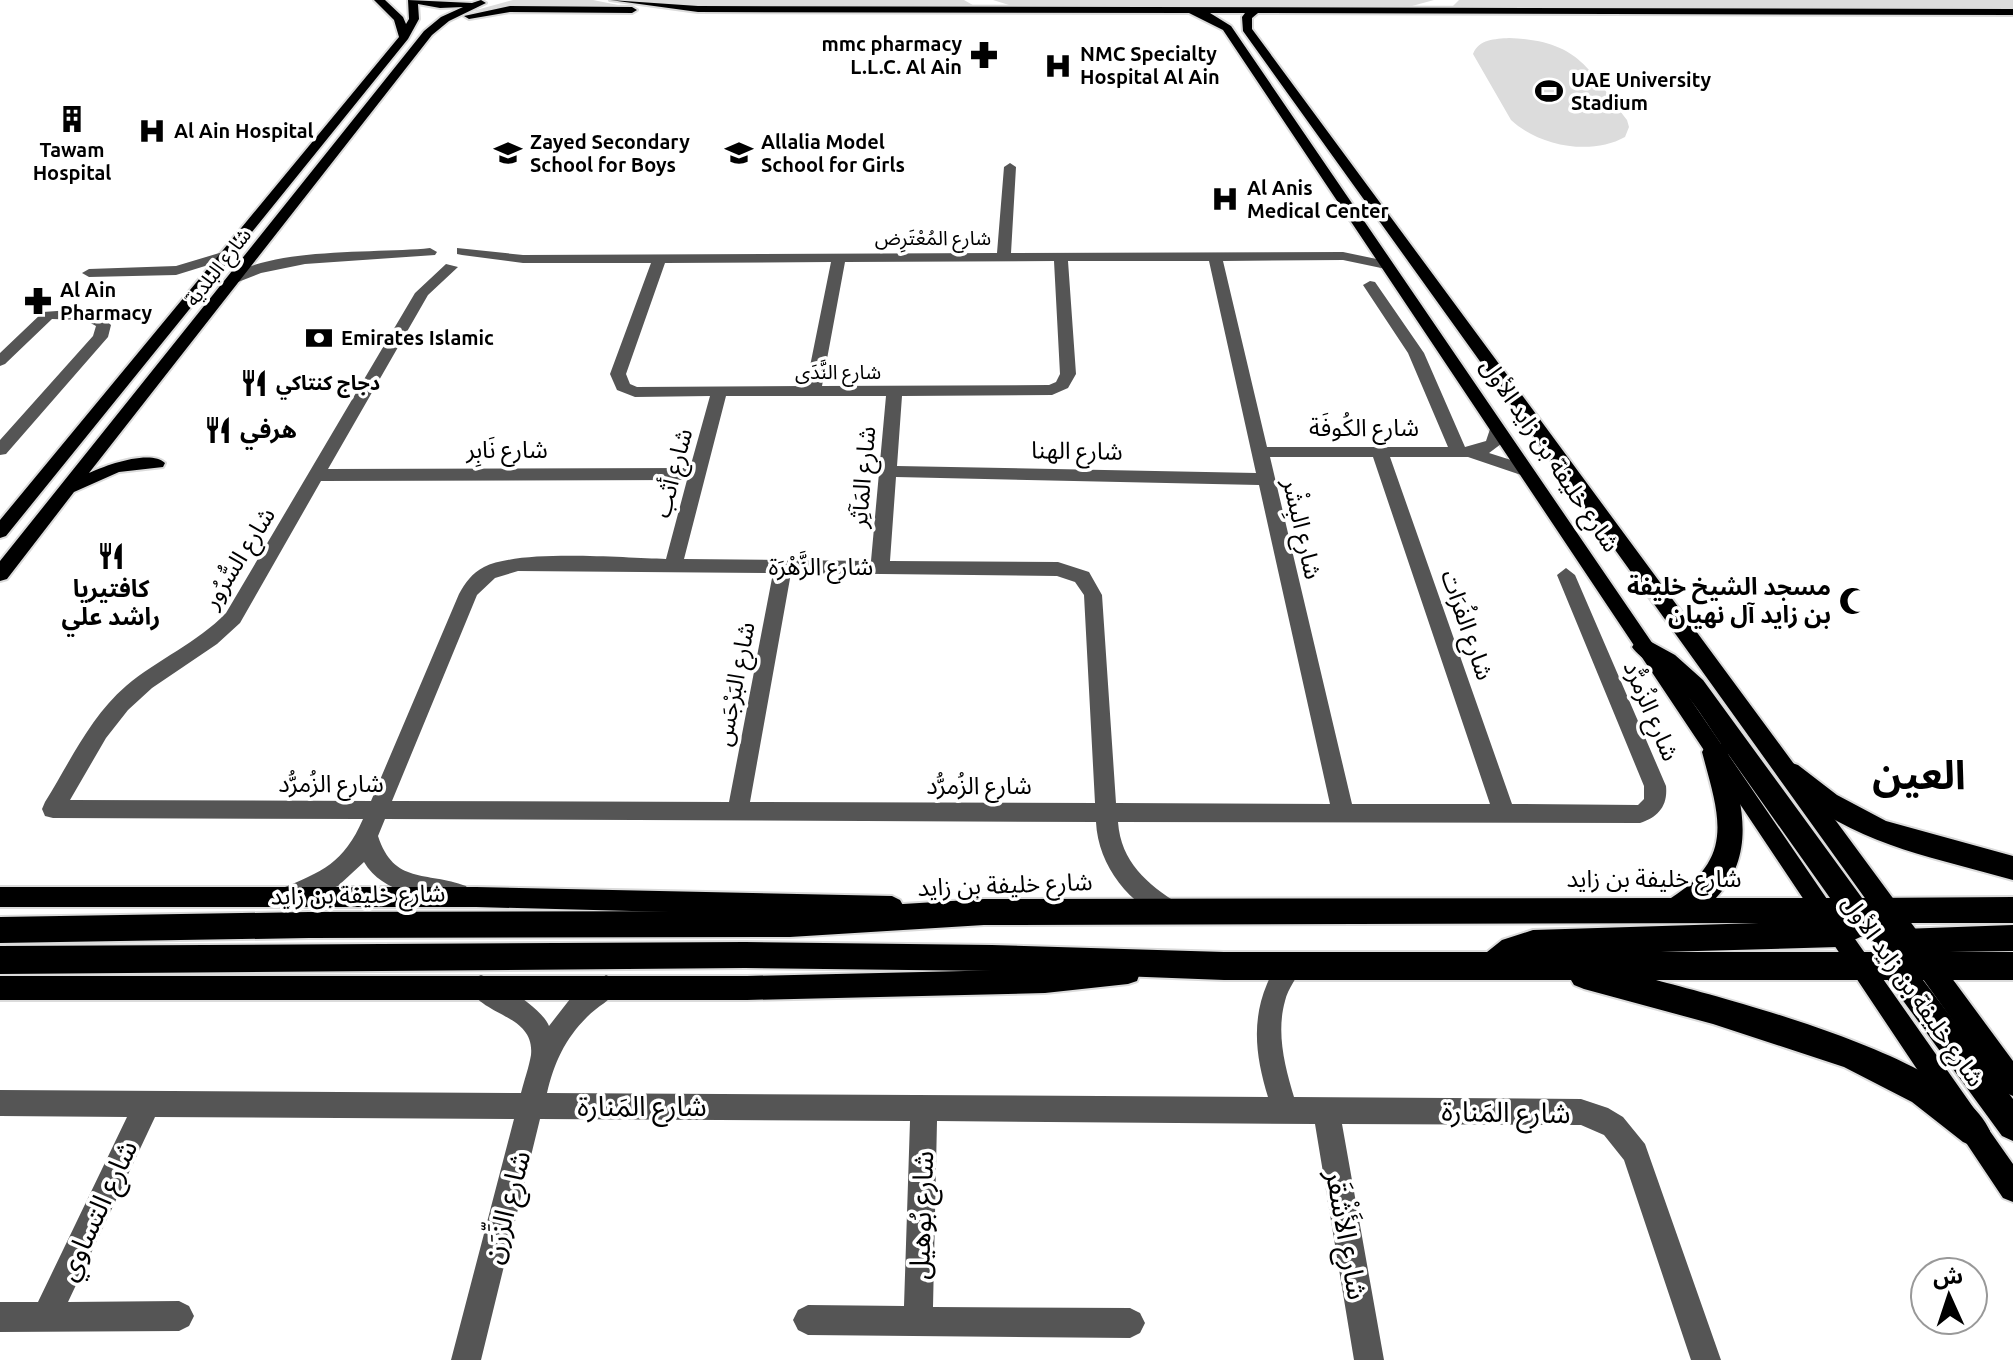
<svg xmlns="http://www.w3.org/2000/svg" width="2013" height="1360" viewBox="0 0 2013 1360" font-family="Ubuntu,'Noto Sans Arabic',sans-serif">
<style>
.green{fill:#dcdcdc}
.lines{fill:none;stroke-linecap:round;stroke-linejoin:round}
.major-casing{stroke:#dbdbdb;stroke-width:4}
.highway-casing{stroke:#dbdbdb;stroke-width:4}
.minor{fill:#555;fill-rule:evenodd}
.major{fill:#000;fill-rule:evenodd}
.highway{fill:#000;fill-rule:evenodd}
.labels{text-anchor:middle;stroke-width:7;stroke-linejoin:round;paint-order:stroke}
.far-poi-label{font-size:20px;font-weight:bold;fill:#000;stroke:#fff;text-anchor:start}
.far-street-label{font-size:20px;fill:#000;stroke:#fff}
.street-label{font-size:24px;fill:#000;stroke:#fff}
.poi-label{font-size:24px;font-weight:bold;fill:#000;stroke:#fff;text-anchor:start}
.near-street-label{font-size:28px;fill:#000;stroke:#fff}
.town-label{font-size:40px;font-weight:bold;fill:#000;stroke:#fff}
</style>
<rect width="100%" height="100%" fill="#fff"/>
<g class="green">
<path d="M 513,0 L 593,0 L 618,5 L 516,6 L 469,12 Z"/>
<path d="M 617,0 L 964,0 L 978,8 L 678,7 Z"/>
<path d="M 993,0 L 1434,0 L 1401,9 L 1053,8 L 1009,5 Z"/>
<path d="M 1459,0 L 2013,0 L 2013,11 L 1451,8 Z"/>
<path d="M 1509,38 C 1580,41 1588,69 1627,120 L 1629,127 L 1625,137 C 1591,156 1539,146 1511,120 L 1473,54 C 1479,39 1495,39 1509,38 Z"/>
</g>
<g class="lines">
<g class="major-casing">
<g id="major">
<path d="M 374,0 L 385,0 L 403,17 L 406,24 L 409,19 L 408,0 L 472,3 L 481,0 L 486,3 L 449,21 L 432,35 L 89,473 C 106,465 151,449 165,463 L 163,467 L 119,472 L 74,492 L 7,579 L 0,581 L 0,561 L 424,31 L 441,17 L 463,7 L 440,8 L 418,4 L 419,19 L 408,39 L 6,536 L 0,538 L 0,520 L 399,37 L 394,20 Z"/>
<path d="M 610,0 L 698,6 L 2013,9 L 2013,15 L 1258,13 L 1252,18 L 1252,29 L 2013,1061 L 2013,1096 L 2004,1092 L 1243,31 L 1242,17 L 1245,13 L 1210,13 L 1231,26 L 1829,902 L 2013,1164 L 2013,1202 L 2003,1198 L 1223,30 L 1189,13 L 698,12 Z"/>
<path d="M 510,6 L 632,7 L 637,10 L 632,13 L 510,12 L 469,19 L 464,16 Z"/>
<path d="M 0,887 L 476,887 L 892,896 L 900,900 L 904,907 L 900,914 L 892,918 L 476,907 L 0,907 Z"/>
<path d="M 1128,962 L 1137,965 L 1140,973 L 1137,981 L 1128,984 L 1045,993 L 747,1000 L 0,1000 L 0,976 L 747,976 L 1045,969 Z"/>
</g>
</g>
<g class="highway-casing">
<g id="highway">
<path d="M 1644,638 L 1675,655 L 1703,680 L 1862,898 L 2013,897 L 2013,923 L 1894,923 L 1902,929 L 2013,925 L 2013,951 L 1950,952 L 2013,952 L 2013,980 L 1923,980 L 2013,1099 L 2013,1141 L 2002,1136 L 1888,980 L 1656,980 C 1731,1000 1960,1058 1990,1131 L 1985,1142 L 1974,1147 L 1963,1142 L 1912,1102 L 1844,1067 L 1713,1024 L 1584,989 L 1574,985 L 1571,980 L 1224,980 L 992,971 L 745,968 L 0,974 L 0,946 L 745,942 L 992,945 L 1224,952 L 1487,952 L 1502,940 L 1533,930 L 1759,923 L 984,925 L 790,937 L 309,938 L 0,943 L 0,917 L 309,912 L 790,911 L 984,899 L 1671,898 C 1736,857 1719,816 1702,752 L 1706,745 L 1721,744 C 1709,727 1698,708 1684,692 C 1672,679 1638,657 1632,647 L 1636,641 ZM 1728,754 L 1830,898 L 1716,898 C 1756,855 1743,805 1728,754 ZM 1865,935 L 1877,944 L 1876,952 L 1661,952 L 1838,947 Z"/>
<path d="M 1789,762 L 1798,765 L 1837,795 L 1886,821 L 2013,856 L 2013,880 C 1940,859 1863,846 1802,798 C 1793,790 1782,784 1776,773 L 1780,765 Z"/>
</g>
</g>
<g class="minor">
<path d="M 1010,163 L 1016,167 L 1011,253 L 1343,252 L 1391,262 L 1391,268 L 1386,269 L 1343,260 L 1223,261 L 1267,447 L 1448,447 L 1408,353 L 1363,285 L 1370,281 L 1375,282 L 1424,353 L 1465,447 L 1486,441 L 1491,426 L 1503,426 L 1505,430 L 1501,444 L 1489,453 L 1530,466 L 1532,470 L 1524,476 L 1468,457 L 1390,457 L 1512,804 L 1638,805 L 1644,799 L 1644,786 L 1557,575 L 1566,568 L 1575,575 L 1666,786 C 1668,806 1658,817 1640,823 L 1118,822 C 1121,862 1147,884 1179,904 L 1183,911 L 1179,918 L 1171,922 C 1130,906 1098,866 1096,822 L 385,819 L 378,836 C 394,885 426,871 466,886 L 470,893 L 466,900 L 458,903 C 425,897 383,894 364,862 L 338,886 L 288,906 L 280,903 L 276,896 L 280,889 C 322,872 344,863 363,819 L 53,818 L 45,816 L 42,809 L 45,802 C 70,762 90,717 126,686 C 158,659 197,643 226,613 L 415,293 L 446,264 L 458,267 L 428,295 L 328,469 L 690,468 L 710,396 L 635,397 L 617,390 L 610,374 L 651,263 L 523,263 L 462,255 L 457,254 L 457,248 L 523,255 L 997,253 L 1004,167 ZM 1054,261 L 1060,374 L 1056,382 L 1049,385 L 822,386 L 845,262 ZM 1068,261 L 1209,261 L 1256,473 L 897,466 L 902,396 L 1052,395 L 1068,388 L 1076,374 ZM 831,262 L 806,386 L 637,387 L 630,384 L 626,374 L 665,263 ZM 726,396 L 886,396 L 871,561 L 684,559 ZM 1270,457 L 1373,457 L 1490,804 L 1352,804 ZM 896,477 L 1259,485 L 1330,804 L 1116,803 L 1102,595 L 1089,572 L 1058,562 L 890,561 ZM 687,480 L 666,559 C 622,558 520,549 484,567 C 472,573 465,583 459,594 L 371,801 L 70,800 L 106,738 L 128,710 L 152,688 L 217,644 L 240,623 L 321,481 ZM 518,571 L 773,573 L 729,802 L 392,801 L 477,595 L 495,578 ZM 791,573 L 1057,576 L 1075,582 L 1084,595 L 1095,803 L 750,802 Z"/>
<path d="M 430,248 L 437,252 L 435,255 L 305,264 L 261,273 L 233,284 L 226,280 C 264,246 379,254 430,248 Z"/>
<path d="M 226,251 L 231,252 L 231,258 L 176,275 L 89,277 L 82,273 L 89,269 L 176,266 Z"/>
<path d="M 71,310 L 98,314 L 111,325 L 108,337 L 6,454 L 0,455 L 0,440 L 93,336 L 96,326 L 85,320 L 52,319 L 5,364 L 0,366 L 0,353 L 43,312 Z"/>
<path d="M 1290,955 L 1299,958 L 1302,966 C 1297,978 1288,988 1285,1001 C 1276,1033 1285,1067 1294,1097 L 1581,1099 L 1608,1108 L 1623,1117 L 1645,1144 L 1721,1360 L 1691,1360 L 1624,1160 L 1604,1135 L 1581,1125 L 1342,1124 L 1384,1360 L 1354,1360 L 1315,1124 L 937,1121 L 933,1307 L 1130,1308 L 1140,1313 L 1145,1323 L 1140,1333 L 1130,1338 L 808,1335 L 798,1330 L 793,1320 L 798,1310 L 808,1305 L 904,1306 L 910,1121 L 540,1119 L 481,1360 L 451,1360 L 514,1119 L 155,1117 L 68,1302 L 179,1301 L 189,1306 L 194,1316 L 189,1326 L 179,1331 L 0,1332 L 0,1302 L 38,1302 L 127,1117 L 0,1116 L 0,1090 L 521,1093 C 524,1081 529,1067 531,1055 C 535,1014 482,1017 469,987 L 472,979 L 481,975 C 501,983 541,1007 549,1026 L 570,999 L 606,975 L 615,979 L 618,987 C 612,1001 597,1006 587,1017 C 565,1039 554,1063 547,1093 L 1268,1097 C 1256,1058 1251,1022 1267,984 C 1272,972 1278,959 1290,955 Z"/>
</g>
<use href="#major" class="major"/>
<use href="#highway" class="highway"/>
</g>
<defs>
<g id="pharmacy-bare" transform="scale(2.16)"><path d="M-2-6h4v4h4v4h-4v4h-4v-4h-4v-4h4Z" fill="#000" stroke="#fff" stroke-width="2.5" paint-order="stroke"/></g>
<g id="hospital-bare" transform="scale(2.16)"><path d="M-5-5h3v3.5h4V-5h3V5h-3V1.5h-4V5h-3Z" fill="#000" stroke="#fff" stroke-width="2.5" paint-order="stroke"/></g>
<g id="stadium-bare" transform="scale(2.16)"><path d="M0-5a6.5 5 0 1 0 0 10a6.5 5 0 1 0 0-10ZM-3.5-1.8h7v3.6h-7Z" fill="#000" stroke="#fff" stroke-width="2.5" paint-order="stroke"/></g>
<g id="building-bare" transform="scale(2.16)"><path d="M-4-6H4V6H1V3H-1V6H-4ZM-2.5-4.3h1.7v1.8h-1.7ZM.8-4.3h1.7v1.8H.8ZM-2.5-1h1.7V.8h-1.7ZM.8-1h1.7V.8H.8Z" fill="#000" stroke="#fff" stroke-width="2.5" paint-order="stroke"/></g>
<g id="school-bare" transform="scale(2.16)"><path d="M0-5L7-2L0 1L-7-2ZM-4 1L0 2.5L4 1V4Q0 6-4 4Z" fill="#000" stroke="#fff" stroke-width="2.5" paint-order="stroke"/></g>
<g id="bank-bare" transform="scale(2.16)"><path d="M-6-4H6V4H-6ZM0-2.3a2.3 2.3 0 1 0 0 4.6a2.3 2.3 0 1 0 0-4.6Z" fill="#000" stroke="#fff" stroke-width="2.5" paint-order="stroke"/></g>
<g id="restaurant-bare" transform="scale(2.16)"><path d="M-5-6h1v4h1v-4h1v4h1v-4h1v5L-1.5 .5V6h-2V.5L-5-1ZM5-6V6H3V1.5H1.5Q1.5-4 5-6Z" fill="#000" stroke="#fff" stroke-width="2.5" paint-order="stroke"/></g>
<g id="mosque-bare" transform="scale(2.16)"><path d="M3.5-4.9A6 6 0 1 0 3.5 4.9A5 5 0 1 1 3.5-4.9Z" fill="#000" stroke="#fff" stroke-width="2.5" paint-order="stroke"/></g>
</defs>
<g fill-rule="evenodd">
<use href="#pharmacy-bare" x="984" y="55"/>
<use href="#hospital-bare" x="1058" y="66"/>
<use href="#stadium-bare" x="1549" y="91"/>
<use href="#building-bare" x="72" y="119"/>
<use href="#hospital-bare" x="152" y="131"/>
<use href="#school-bare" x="508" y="153"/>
<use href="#school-bare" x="739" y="153"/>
<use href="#hospital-bare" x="1225" y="199"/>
<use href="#pharmacy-bare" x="38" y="301"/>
<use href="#bank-bare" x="319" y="338"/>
<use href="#restaurant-bare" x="254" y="383"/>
<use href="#restaurant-bare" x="218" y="430"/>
<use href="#restaurant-bare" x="111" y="556"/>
<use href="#mosque-bare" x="1853" y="601"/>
</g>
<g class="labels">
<g class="far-poi-label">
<text x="962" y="51" text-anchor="end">mmc pharmacy<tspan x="962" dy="23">L.L.C. Al Ain</tspan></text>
<text x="1080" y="61">NMC Specialty<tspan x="1080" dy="23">Hospital Al Ain</tspan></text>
<text x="1571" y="87">UAE University<tspan x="1571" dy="23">Stadium</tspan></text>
<text x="174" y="138">Al Ain Hospital</text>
<text x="530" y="149">Zayed Secondary<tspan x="530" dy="23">School for Boys</tspan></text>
<text x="761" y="149">Allalia Model<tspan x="761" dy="23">School for Girls</tspan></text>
<text x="72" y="157" text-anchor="middle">Tawam<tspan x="72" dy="23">Hospital</tspan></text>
<text x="1247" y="195">Al Anis<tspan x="1247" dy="23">Medical Center</tspan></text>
<text x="60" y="297">Al Ain<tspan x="60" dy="23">Pharmacy</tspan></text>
<text x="341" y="345">Emirates Islamic</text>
<text x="276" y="390">دجاج كنتاكي</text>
</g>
<g class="far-street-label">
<text x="933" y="245">شارع المُعْتَرِض</text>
<text transform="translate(218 267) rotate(-52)" y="7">شارع البلدية</text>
<text x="838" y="379">شارع النَّدَى</text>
</g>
<g class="street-label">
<text x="1364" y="436">شارع الكُوفَة</text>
<text x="507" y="458">شارع نَابِر</text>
<text transform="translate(1077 451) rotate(1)" y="8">شارع الهنا</text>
<text transform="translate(1550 455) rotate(56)" y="8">شارع خليفة بن زايد الأول</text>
<text transform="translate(673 473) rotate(-75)" y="8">شارع أثب</text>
<text transform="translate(863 477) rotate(-85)" y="8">شارع المَآثِر</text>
<text transform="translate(1302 529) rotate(77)" y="8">شارع البِشْر</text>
<text transform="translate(239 558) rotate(-58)" y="8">شارع السُّرُور</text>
<text x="821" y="575">شارع الزَّهْرَة</text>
<text transform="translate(1467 625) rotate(71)" y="8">شارع الفُرَات</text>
<text transform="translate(735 684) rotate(-79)" y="8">شارع البَرْجَس</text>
<text transform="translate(1651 711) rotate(67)" y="8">شارع الزُمرُّد</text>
<text x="331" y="792">شارع الزُمرُّد</text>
<text x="979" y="794">شارع الزُمرُّد</text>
<text x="1654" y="887">شارع خليفة بن زايد</text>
<text transform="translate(1005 885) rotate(-2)" y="8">شارع خليفة بن زايد</text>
<text transform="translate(358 895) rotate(-1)" y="8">شارع خليفة بن زايد</text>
<text transform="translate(1913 991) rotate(55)" y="8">شارع خليفة بن زايد الأول</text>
</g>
<g class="poi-label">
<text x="240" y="438">هرفي</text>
<text x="1831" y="595" text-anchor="end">مسجد الشيخ خليفة<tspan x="1831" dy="28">بن زايد آل نهيان</tspan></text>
<text x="111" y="597" text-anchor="middle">كافتيريا<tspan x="111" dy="28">راشد علي</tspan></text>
</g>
<g class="near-street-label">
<text x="642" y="1116">شارع المَنارة</text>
<text transform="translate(1506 1112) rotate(1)" y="10">شارع المَنارة</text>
<text transform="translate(506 1207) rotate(-75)" y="10">شارع الزِّرَن</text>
<text transform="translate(97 1210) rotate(-65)" y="10">شارع التساوي</text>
<text transform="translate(921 1215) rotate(-88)" y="10">شارع بُوهيل</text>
<text transform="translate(1347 1235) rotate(80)" y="10">شارع الأَشْقَر</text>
</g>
<g class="town-label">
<text x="1919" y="789">العين</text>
</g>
</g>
<g transform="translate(1949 1296) rotate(357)"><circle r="38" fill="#ffffff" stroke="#999999" stroke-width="2"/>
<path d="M0-6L14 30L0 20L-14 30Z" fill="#000000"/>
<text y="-12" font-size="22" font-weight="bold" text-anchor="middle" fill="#000000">ش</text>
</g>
</svg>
